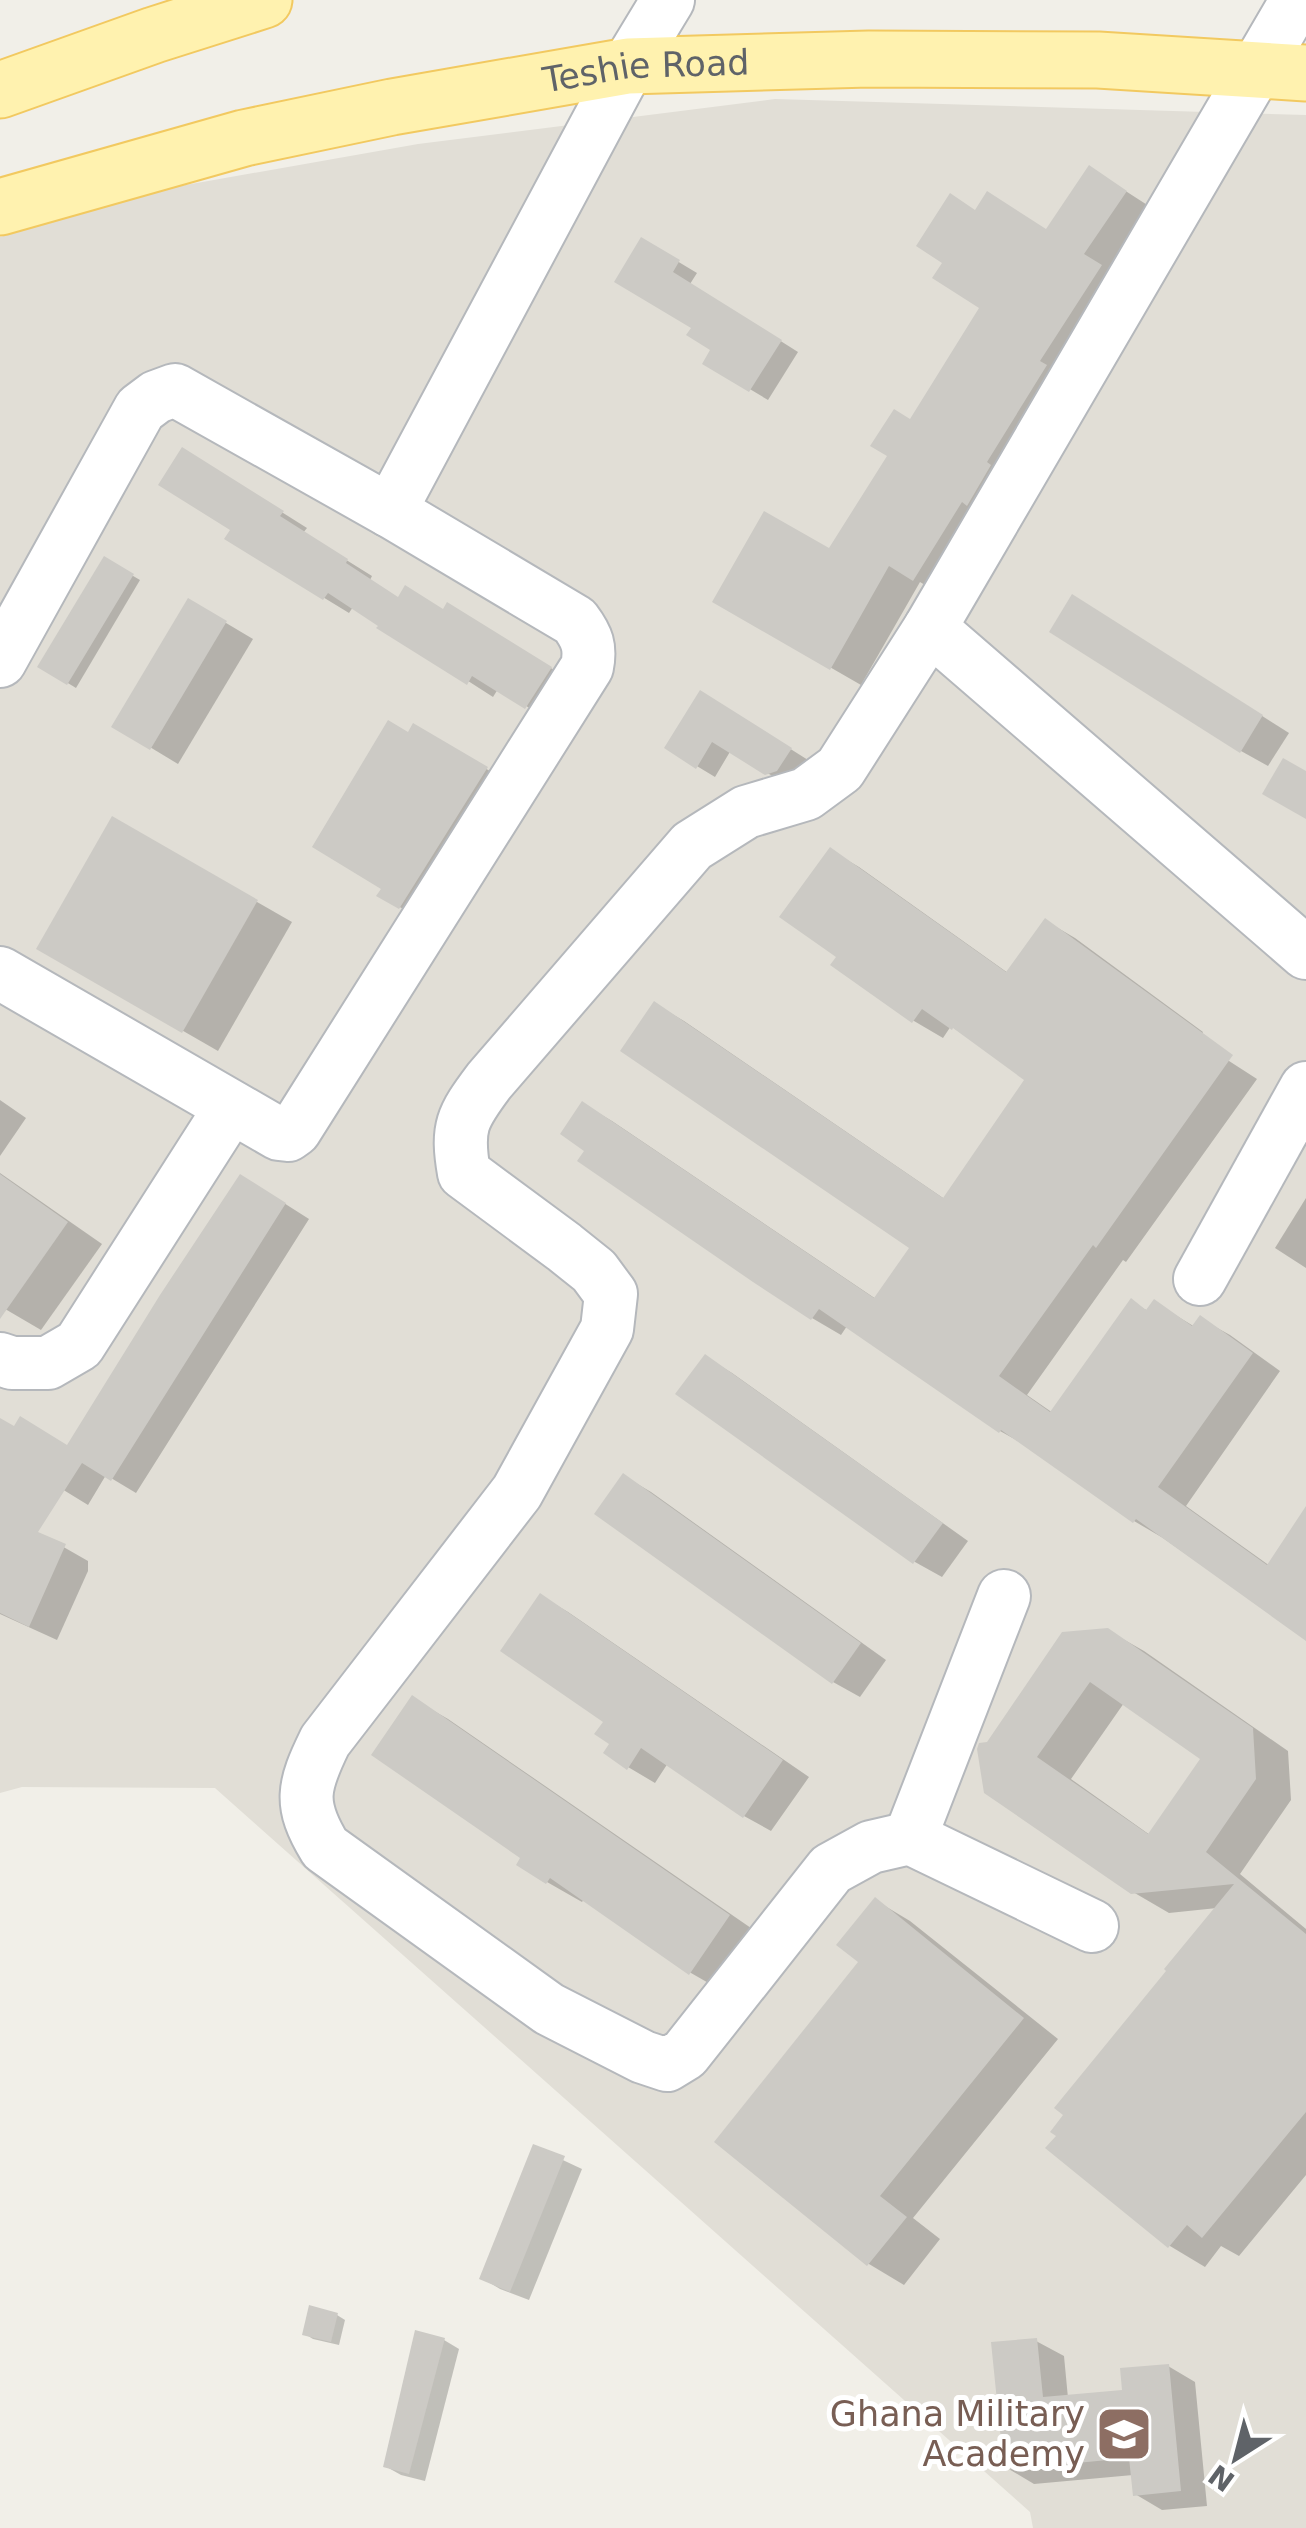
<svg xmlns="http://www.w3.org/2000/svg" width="1306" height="2528" viewBox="0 0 1306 2528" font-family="'DejaVu Sans',sans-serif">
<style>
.education{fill:#e1ded6}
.shadow{fill:#0003;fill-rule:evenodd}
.building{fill:#cccac5;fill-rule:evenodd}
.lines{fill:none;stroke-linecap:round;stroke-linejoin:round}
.minor-casing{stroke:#b5b8bc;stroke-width:56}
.major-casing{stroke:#f2c960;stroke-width:59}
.minor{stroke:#fff;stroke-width:52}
.major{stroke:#fff2af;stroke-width:55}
.labels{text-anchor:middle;stroke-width:10;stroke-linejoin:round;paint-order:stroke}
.street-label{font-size:35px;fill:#5f6368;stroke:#fff}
.education-label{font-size:35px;fill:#785e54;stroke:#fff;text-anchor:end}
</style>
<rect width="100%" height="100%" fill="#f1efe8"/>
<path class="education" d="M 775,99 L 1306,115 L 1306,2528 L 1033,2528 L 1030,2512 L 215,1788 L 22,1787 L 0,1793 L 0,237 L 163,189 L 418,144 Z"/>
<g class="shadow">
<path d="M 1090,168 L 1155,210 L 943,596 L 920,582 L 861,685 L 715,601 L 830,552 L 982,307 L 977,212 L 1048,231 Z"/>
<path d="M 642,240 L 697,273 L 690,284 L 798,352 L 768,400 L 706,363 L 714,349 L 694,327 Z"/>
<path d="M 207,465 L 307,528 L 303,533 L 372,576 L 370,580 L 399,599 L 473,620 L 575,683 L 551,721 L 498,689 L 493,697 L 353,607 L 349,613 L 228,539 L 234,529 Z"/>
<path d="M 104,559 L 140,580 L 76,688 L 40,666 Z"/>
<path d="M 189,601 L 253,639 L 178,764 L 115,726 Z"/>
<path d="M 1100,613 L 1289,733 L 1268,766 L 1241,751 Z"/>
<path d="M 719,704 L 808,760 L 785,784 L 731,750 L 715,777 L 667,748 Z"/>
<path d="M 414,726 L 505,780 L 418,918 L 380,895 L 409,735 Z"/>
<path d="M 113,819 L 292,922 L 218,1051 L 39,948 Z"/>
<path d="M 830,850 L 859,867 L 1008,973 L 1046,921 L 1075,938 L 1203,1032 L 1198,1041 L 1257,1079 L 1126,1262 L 1123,1260 L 1027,1395 L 1053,1413 L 1132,1302 L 1148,1311 L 1154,1302 L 1195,1327 L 1201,1319 L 1230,1335 L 1280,1371 L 1186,1506 L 1270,1566 L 1306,1538 L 1306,1638 L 1163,1538 L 1134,1521 L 1029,1447 L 1000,1431 L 847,1326 L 841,1335 L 812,1318 L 580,1160 L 587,1150 L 583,1104 L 612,1121 L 876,1299 L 913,1248 L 655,1004 L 684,1021 L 946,1200 L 1028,1080 L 951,1026 L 943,1038 L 914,1021 L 834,965 L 840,957 Z"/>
<path d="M 0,1100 L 26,1118 L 0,1156 Z"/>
<path d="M 0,1173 L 102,1244 L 41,1330 L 0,1306 Z"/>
<path d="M 265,1191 L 309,1219 L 136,1493 L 106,1475 L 88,1505 L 0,1451 L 68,1448 Z"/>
<path d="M 1306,1198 L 1306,1268 L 1275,1248 Z"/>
<path d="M 706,1357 L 732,1373 L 968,1541 L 942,1577 L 915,1562 Z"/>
<path d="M 624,1476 L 651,1492 L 886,1660 L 860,1697 L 833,1682 Z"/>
<path d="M 0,1517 L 60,1545 L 88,1561 L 88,1571 L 57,1640 L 0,1614 Z"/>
<path d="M 541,1596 L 568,1612 L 809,1777 L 771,1831 L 744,1816 L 668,1763 L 655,1783 L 628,1767 L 612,1744 L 606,1721 Z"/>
<path d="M 1107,1630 L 1144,1651 L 1288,1751 L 1291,1800 L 1240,1874 L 1306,1929 L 1306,2175 L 1239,2256 L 1221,2246 L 1205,2267 L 1170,2246 L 1049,2148 L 1217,1908 L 1169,1913 L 1133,1892 L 988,1744 ZM 1124,1703 L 1203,1759 L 1150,1835 L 1071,1779 Z"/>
<path d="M 413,1699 L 448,1719 L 764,1937 L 726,1993 L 691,1973 L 584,1899 L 582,1902 L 547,1882 L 523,1857 Z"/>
<path d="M 875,1900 L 910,1921 L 1058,2039 L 913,2218 L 940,2239 L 904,2285 L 869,2264 L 717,2142 L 862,1962 Z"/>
<path d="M 535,2147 L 582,2169 L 529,2300 L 500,2289 L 482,2278 Z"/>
<path d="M 337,2315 L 345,2320 L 339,2345 L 313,2339 L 305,2334 Z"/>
<path d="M 444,2340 L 459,2349 L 425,2481 L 401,2475 L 385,2466 Z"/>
<path d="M 1036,2341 L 1064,2356 L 1068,2398 L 1125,2393 L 1168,2366 L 1195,2382 L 1207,2506 L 1162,2510 L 1135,2494 L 1133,2475 L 1034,2484 L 1007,2468 Z"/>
</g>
<g class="building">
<path d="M 1089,165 L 1127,191 L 1084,254 L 1102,265 L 1040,361 L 1047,365 L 987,462 L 991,465 L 967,506 L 962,502 L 913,581 L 889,566 L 830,670 L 712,602 L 764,511 L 829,548 L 887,456 L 870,446 L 894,409 L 910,419 L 979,308 L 932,278 L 942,263 L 916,246 L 950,193 L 975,210 L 987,191 L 1046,229 Z"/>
<path d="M 641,237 L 680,260 L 673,272 L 782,340 L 749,392 L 702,364 L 710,350 L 686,335 L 691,328 L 614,282 Z"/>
<path d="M 182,447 L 284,511 L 280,516 L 348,559 L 346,563 L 398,597 L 405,585 L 443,609 L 447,602 L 552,667 L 525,709 L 472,676 L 467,685 L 376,628 L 378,626 L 328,593 L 323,600 L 224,539 L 230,530 L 158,485 Z"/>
<path d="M 104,556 L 134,574 L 67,685 L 37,667 Z"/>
<path d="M 1072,594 L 1263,715 L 1240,753 L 1049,632 Z"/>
<path d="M 188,598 L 227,621 L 150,750 L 111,727 Z"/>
<path d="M 700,690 L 792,748 L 777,771 L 765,775 L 712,742 L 696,769 L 664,748 Z"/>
<path d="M 388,720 L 408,732 L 413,723 L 488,767 L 399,909 L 376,896 L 381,889 L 312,847 Z"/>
<path d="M 1283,758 L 1306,771 L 1306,819 L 1262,794 Z"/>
<path d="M 112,816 L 258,900 L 182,1033 L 36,949 Z"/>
<path d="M 830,847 L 1006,972 L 1045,918 L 1233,1055 L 1096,1248 L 1093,1245 L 999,1376 L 1050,1412 L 1131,1298 L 1146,1310 L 1154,1299 L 1192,1326 L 1200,1315 L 1253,1353 L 1158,1487 L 1267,1565 L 1306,1506 L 1306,1641 L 1136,1519 L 1133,1523 L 1001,1430 L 999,1433 L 819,1309 L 811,1320 L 753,1282 L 577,1161 L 584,1151 L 560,1134 L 582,1101 L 874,1298 L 909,1248 L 620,1051 L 654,1001 L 943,1198 L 1024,1080 L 953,1028 L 952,1030 L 922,1009 L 912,1023 L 830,965 L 836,957 L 779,917 Z"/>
<path d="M 0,1174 L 68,1222 L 0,1319 Z"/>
<path d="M 240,1174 L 286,1203 L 111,1481 L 82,1463 L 38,1532 L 66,1544 L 29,1627 L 0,1613 L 0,1418 L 14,1426 L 20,1416 L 67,1445 L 160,1295 Z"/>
<path d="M 705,1354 L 943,1523 L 913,1564 L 675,1394 Z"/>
<path d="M 623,1473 L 861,1643 L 832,1684 L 594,1514 Z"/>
<path d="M 540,1593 L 783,1760 L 743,1818 L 641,1748 L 627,1770 L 603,1753 L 609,1744 L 594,1734 L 603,1722 L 500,1651 Z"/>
<path d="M 1108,1628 L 1253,1728 L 1256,1779 L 1206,1852 L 1306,1934 L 1306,2112 L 1202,2238 L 1187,2225 L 1168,2248 L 1045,2148 L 1056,2136 L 1050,2132 L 1063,2115 L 1054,2108 L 1166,1971 L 1164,1969 L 1234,1884 L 1131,1894 L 984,1793 L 977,1749 L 979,1743 L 987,1742 L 1062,1632 ZM 1090,1682 L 1200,1759 L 1148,1834 L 1037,1757 Z"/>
<path d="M 412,1695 L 730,1915 L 689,1975 L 550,1878 L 546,1884 L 516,1865 L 520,1858 L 371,1755 Z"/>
<path d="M 875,1897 L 1024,2018 L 880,2196 L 907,2217 L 867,2266 L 714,2142 L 858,1962 L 836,1945 Z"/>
<path d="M 533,2144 L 565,2156 L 510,2292 L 479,2279 Z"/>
<path d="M 309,2305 L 338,2313 L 331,2342 L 302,2335 Z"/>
<path d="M 415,2330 L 445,2338 L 409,2474 L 383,2467 Z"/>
<path d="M 1037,2338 L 1043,2397 L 1122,2390 L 1120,2368 L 1169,2364 L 1181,2491 L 1133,2496 L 1129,2458 L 1004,2470 L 991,2342 Z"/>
</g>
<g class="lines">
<g class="minor-casing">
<g id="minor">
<path d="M 390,511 L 628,66 L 668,0"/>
<path d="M 930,628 L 1306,953"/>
<path d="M 0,661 L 140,409 L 156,397 L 175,390 L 390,511 L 575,621 C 587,637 591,647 587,667 L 295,1130 L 288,1135 L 279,1134 L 0,973"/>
<path d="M 1200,1279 L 1306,1088"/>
<path d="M 0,1359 L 12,1363 L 48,1363 L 79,1345 L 231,1107"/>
<path d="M 910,1838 L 1004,1596"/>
<path d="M 1092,1926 L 910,1838 L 871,1847 L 831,1869 L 685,2054 L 667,2065 L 643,2057 L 549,2009 L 325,1848 C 298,1804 303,1786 325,1741 L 517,1492 L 607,1329 L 611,1294 L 594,1271 L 564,1247 L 464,1173 C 456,1127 462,1117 489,1081 L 692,846 L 746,812 L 806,794 L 840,769 L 930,628 L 1297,0"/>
</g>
</g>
<g class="major-casing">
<g id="major">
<path d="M 0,90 L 154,35 L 264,0"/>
<path id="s1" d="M 0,207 L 244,138 L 392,107 L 628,66 L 869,59 L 1098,60 L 1306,73"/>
</g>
</g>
<use href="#minor" class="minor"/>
<use href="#major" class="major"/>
</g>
<defs>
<g id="school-square" transform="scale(2.875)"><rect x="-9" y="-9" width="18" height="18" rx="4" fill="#8d6e63" stroke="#fff"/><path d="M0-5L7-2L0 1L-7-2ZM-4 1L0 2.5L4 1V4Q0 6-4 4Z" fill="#fff"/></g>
</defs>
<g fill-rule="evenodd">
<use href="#school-square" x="1124" y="2434"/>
</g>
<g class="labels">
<g class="street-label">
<text dy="12" stroke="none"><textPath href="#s1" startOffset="662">Teshie Road</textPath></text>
</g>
<g class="education-label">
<text x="1085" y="2426">Ghana Military<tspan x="1085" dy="40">Academy</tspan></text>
</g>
</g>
<g transform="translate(1236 2458) rotate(216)" stroke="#ffffff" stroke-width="8" paint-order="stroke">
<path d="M0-8L18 38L0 25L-18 38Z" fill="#5f6368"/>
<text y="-15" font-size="28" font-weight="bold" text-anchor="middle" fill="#5f6368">N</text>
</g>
</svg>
